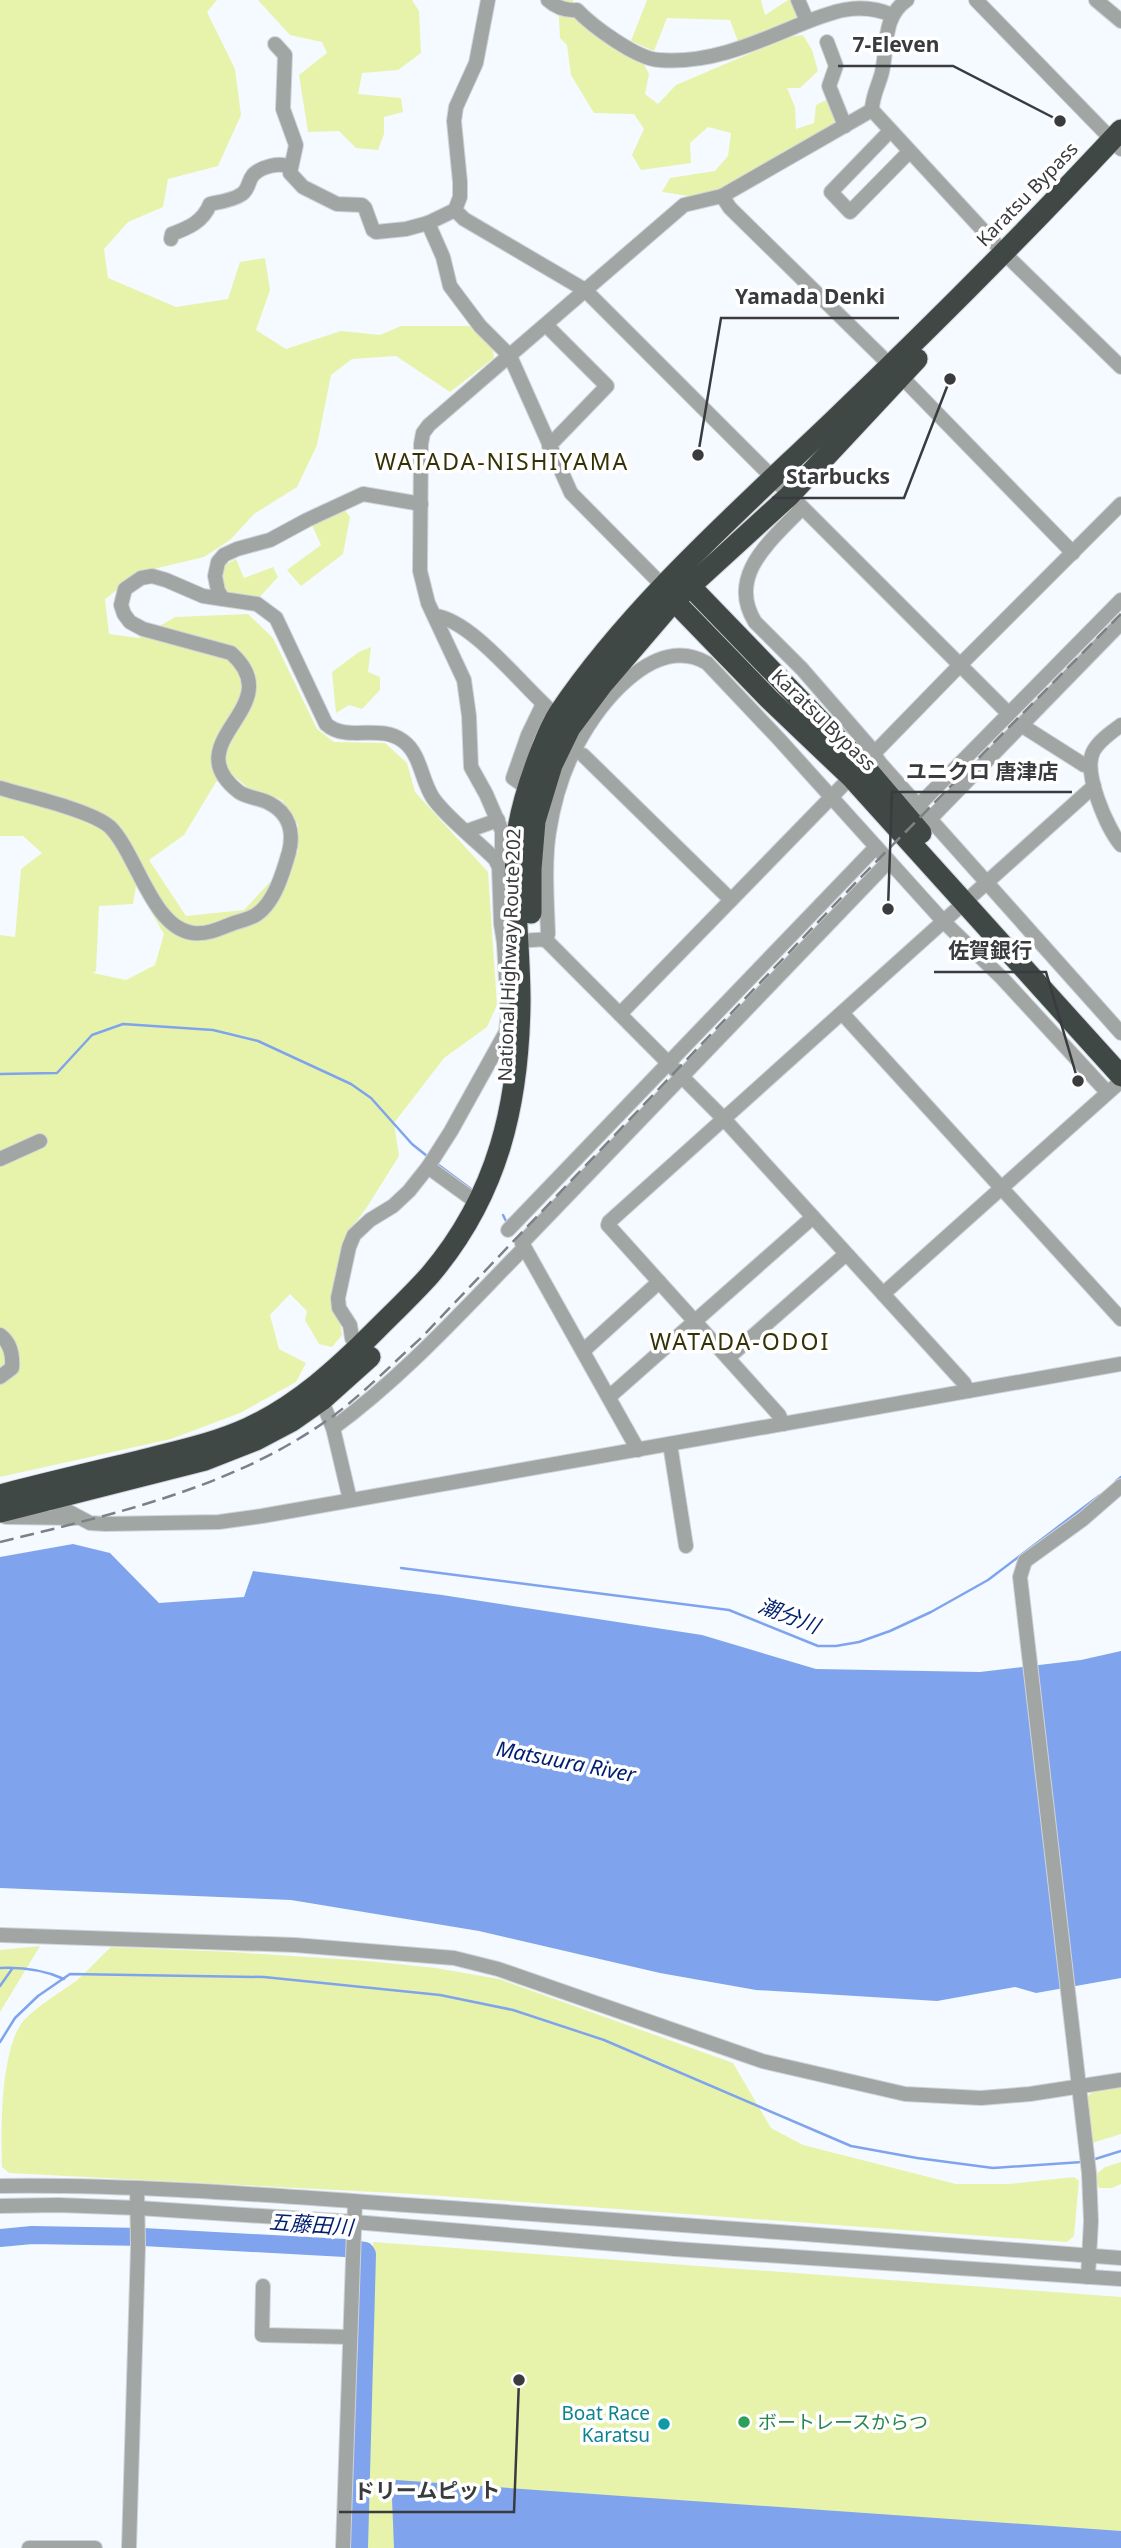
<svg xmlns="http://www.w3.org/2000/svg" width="1121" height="2548" viewBox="0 0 1121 2548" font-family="'Noto Sans','Noto Sans JP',sans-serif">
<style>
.green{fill:#e7f3aa;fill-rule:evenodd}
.water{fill:#7fa4ed}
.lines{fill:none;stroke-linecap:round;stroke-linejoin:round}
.stream{stroke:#7fa4ed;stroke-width:2.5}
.river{stroke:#7fa4ed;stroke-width:18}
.minor-casing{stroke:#cfd4d8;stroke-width:16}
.highway-casing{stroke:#cfd4d8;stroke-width:23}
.minor{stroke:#a1a5a4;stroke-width:14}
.highway{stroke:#404846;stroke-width:21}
.rail{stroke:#7d8084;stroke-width:2.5;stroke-dasharray:14 7;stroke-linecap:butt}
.leisure-dot{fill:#2e9e5b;stroke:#fff;stroke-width:2.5}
.culture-dot{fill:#0f9aa8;stroke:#fff;stroke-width:2.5}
.labels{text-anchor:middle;stroke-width:7;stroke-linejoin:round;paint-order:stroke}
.street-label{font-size:19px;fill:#393b3e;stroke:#fff}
.culture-label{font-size:19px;fill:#0d838f;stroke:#fff;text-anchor:end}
.leisure-label{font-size:19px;fill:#27864d;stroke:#fff;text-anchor:start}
.water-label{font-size:21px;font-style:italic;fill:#001e70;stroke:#fff}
.quarter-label{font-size:23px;letter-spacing:2px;fill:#343206;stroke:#fff}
.leader{fill:none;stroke:#393b3e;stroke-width:2.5}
.callout-dot{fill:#393b3e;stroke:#fff;stroke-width:2.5}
.callout-label{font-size:21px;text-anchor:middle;font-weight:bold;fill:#393b3e;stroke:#fff;stroke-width:7;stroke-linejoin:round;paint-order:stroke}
</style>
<rect width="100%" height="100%" fill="#f4faff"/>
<g class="green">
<path d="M 0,0 L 217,0 L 207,12 L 235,69 L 241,115 L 218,166 L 168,179 L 163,207 L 128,222 L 104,249 L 108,278 L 176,307 L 228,299 L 240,262 L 265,258 L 270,290 L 256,330 L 286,349 L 341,331 L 380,335 L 401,326 L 475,326 L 493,347 L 494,358 L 450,392 L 396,356 L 352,359 L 331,375 L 317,445 L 297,487 L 254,514 L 230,540 L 204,557 L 141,572 L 105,599 L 109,634 L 139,638 L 175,617 L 248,614 L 273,638 L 317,729 L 334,742 L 385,743 L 407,763 L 415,792 L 488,872 L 497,1005 L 487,1027 L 444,1058 L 394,1123 L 399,1156 L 367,1207 L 347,1234 L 332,1301 L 340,1320 L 342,1335 L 332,1347 L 319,1344 L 305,1320 L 307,1311 L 290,1294 L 270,1315 L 279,1349 L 306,1363 L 296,1382 L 240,1413 L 171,1439 L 0,1477 L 0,935 L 15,937 L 21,869 L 42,853 L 23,836 L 0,836 ZM 230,773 L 247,787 L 282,800 L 298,825 L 298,852 L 244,910 L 186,916 L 149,860 L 184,835 L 216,782 ZM 136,886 L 164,934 L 155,965 L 126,980 L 93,973 L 96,971 L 99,906 L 133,904 Z"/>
<path d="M 258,0 L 412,0 L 419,11 L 421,53 L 398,70 L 362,73 L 358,94 L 401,98 L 403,112 L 384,117 L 384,134 L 378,150 L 356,148 L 339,131 L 308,132 L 299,75 L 327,53 L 322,42 L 290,35 Z"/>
<path d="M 558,0 L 573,0 L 577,18 L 642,61 L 649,74 L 645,94 L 658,104 L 676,85 L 789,37 L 803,35 L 812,50 L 818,71 L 800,88 L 787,88 L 795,107 L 796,129 L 814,123 L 816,105 L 828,99 L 838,126 L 725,188 L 696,197 L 662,192 L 670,178 L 715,171 L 728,156 L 731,133 L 708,127 L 690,143 L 691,163 L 641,170 L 632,155 L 644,129 L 634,114 L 594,113 L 571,75 L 567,45 L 560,38 Z"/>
<path d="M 647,0 L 761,0 L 765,15 L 788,0 L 794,0 L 804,19 L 740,47 L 730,20 L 667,18 L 654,51 L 631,41 Z"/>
<path d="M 343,508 L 350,517 L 343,554 L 301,586 L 287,570 L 321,545 L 311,523 Z"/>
<path d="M 236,559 L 244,578 L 273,567 L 278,577 L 257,600 L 226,594 L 219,580 L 225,565 Z"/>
<path d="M 371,647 L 368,672 L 380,677 L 380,690 L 362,709 L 349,705 L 336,713 L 332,672 L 359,652 Z"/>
<path d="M 40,1946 L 0,2012 L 0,1950 Z"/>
<path d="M 111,1947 L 231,1952 L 368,1961 L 436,1968 L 499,1979 L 733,2063 L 771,2128 L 803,2145 L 956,2184 L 1009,2184 L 1074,2177 L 1079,2181 L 1074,2236 L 1067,2242 L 414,2194 L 9,2173 L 2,2167 C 1,2129 0,2049 24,2020 C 40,2004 58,1994 76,1981 C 88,1971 99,1958 111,1947 Z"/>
<path d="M 1121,2085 L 1121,2134 L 1092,2143 L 1086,2097 L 1098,2089 Z"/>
<path d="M 1121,2162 L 1121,2184 L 1112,2188 L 1099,2188 L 1094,2176 L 1105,2167 Z"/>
<path d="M 373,2242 L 1121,2297 L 1121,2548 L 364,2548 Z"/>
</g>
<g class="water">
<path d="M 73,1544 L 110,1553 L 159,1603 L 244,1597 L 253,1571 L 442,1595 L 702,1635 L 816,1669 L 980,1672 L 1081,1660 L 1121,1651 L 1121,1978 L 1036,1993 L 1015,1987 L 937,2001 L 756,1990 L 660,1973 L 479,1931 L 291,1900 L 0,1888 L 0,1557 Z"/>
<path d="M 396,2480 L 1121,2531 L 1121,2548 L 394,2548 L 392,2499 Z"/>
</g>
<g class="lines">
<g class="stream">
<path d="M 0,1074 L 57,1073 L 92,1035 L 123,1024 L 213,1030 L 258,1041 L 351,1084 L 371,1098 L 412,1144 L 427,1156"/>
<path d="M 436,1163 L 471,1189"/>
<path d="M 503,1215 L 507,1223"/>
<path d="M 1116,1481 L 1121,1477"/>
<path d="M 401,1568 L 729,1610 L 818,1646 L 836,1646 L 859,1642 L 890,1631 L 931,1612 L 988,1580 L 1100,1495"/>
<path d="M 0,1968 C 22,1967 44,1970 64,1979"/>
<path d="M 0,1986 L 12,1969"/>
<path d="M 0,2042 L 15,2018 L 38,1996 L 70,1974 L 264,1977 L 440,1995 L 513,2010 L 604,2040 L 851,2146 L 917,2158 L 993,2168 L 1082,2162"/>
<path d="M 1092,2160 L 1121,2151"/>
</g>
<path class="river" d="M 0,2238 L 32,2235 L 143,2237 L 345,2248 L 365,2251 L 367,2254 L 359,2548"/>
<g class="minor-casing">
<g id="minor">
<path d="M 488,0 L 476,63 L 456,107 L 454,121 L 460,182 L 460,197 L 455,210 L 428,223 L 443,257 L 450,286 L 480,326 L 510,356 L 571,493 L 658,581 L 666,584"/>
<path d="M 548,0 C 557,8 566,11 577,10 C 592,26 637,59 659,60 C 707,64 751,45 794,27 C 828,13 857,0 892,15"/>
<path d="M 798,0 L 807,21"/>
<path d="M 907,0 C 882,17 888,46 882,72 C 879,85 872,96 872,110 L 1003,252 L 1121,367"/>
<path d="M 976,0 L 1121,149"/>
<path d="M 1096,0 L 1121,21"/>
<path d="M 827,42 L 836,66 L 829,86 L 845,126"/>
<path d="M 275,44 L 285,55 L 283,109 L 296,145 L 290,173 L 303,187 L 337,204 L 362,205 L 365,208 L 373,230 L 376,232 L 406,229 L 428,223"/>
<path d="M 890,131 L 831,192 L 850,212 L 909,152"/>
<path d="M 722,196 L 730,208 L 891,366 L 1073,553"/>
<path d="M 455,210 L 464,219 L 585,290 L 1008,713"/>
<path d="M 171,239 L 172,234 C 188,228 203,222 210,204 C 220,202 234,200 242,194 C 249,189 248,181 253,175 C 262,166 280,162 290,167"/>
<path d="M 546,325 L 607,386 L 549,446"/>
<path d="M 802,508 C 772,540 726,575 755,622 L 802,669 L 869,746 L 880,763 L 1121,1033"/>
<path d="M 223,599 L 218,591 L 215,576 L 218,562 L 224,555 L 237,549 L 270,540 L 307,520 L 363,494 L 421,504"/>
<path d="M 435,616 C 473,620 526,691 557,716"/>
<path d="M 1021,725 L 1084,765 L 1090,764"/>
<path d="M 1121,725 C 1112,732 1098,741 1093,752 C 1083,773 1107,828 1121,845"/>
<path d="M 583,755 L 731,900"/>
<path d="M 0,788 C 26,796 91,810 110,827 C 137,854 152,928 193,933 C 207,935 221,928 234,923 C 241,921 248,919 254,916 C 274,905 283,873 289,852 C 294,832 289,813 269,803 C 260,798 248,798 239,792 C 173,741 292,707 231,653 L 143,629 L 130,622 L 124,614 L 121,605 L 125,589 L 141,578 L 152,576 L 166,580 L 203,596 L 257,604 L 276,618 L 326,724 C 347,743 380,723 403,741 C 421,754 421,780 433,798 C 446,817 477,841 495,859 L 499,867 L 501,924 L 504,943 C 519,943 531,938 546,940"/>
<path d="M 527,788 L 513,778 L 528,735 L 543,704"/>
<path d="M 919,805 L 1121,600"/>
<path d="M 931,818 L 1121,623"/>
<path d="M 467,831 L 498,820"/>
<path d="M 499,867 L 502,856 L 502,831 L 486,794 L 471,767 L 469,716 L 464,680 L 428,603 L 420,571 L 421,444 L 423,433 L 429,425 L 684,205 L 722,196 L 872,110"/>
<path d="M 842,1013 L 1121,1319"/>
<path d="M 620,1014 L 960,665 L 1121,504"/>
<path d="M 0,1159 L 40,1141"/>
<path d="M 428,1167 L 479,1204"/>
<path d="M 508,1230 L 876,847"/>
<path d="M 883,1294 L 1121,1081"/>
<path d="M 0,1335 C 11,1343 13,1355 12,1368 L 0,1377"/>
<path d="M 357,1349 L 352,1338 L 350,1325 L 339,1308 L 338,1298 L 349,1247 L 354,1235 L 370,1220 L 393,1206 L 409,1191 L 428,1167 L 451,1131 L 506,1032 L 508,1014 L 504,943"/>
<path d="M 583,1351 L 659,1282"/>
<path d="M 728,1358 L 846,1254"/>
<path d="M 968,1391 L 964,1383 L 724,1119 L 546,940 L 548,934 C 547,904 544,862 549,832 C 554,800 565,764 582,736 C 605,697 657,634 707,663 L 778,738 L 944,922 L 1002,978 L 1107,1092"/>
<path d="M 319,1394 L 333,1428 L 350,1500"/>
<path d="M 609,1397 L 813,1217"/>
<path d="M 783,1424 L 779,1415 L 608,1225 L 609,1222 L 1094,786"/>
<path d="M 333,1428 C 403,1377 462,1311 523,1249"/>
<path d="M 670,1444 L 686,1546"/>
<path d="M 638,1450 L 522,1243 L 889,861"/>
<path d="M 45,1499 L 90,1523 L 105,1524 L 219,1522 L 262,1516 L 1121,1364"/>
<path d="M 6,1517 L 76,1518"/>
<path d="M 0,1935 L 295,1945 L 454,1958 L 498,1969 L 762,2061 L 905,2094 L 981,2098 L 1030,2094 L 1121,2080"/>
<path d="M 0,2186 C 150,2184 301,2198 451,2208 C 674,2224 898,2241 1121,2258"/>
<path d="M 0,2206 L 58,2205 L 138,2208 L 354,2222 L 675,2249 L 1121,2279"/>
<path d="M 1088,2277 L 1091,2221 L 1089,2173 L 1020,1577 L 1025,1561 L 1083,1519 L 1121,1486"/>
<path d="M 263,2286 L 262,2335 L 350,2337"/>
<path d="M 29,2548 L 95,2548"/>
<path d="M 129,2548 L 138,2247 L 137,2188"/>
<path d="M 343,2548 L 355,2202"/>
</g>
</g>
<g class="highway-casing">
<g id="highway">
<path d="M 678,585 L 690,586 L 864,766 L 921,833"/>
<path d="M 668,588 L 674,601 L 769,699 L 852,778 L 1121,1076"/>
<path d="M 531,913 L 531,869 L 535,821 L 552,765 L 570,728 L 602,685 L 674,601 L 789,496 L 917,359"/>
<path d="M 0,1495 C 46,1483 93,1472 139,1461 C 176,1451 213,1444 248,1428 C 298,1405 338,1368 376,1330 C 394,1312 413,1294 430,1275 C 498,1195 519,1104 520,1001 C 520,944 511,886 518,829 C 522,804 530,780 539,756 C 545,741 550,727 559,713 C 630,607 740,510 833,421 C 931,327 1028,230 1121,130"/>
<path d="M 0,1512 L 205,1460 L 256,1440 L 292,1421 L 322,1400 L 370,1357"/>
</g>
</g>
<use href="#minor" class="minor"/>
<use href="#highway" class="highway"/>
<path class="rail" d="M 0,1542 C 114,1514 232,1488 329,1419 C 362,1395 391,1365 421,1338 L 862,876 L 1121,614"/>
</g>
<circle class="leisure-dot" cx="744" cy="2422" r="7"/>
<circle class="culture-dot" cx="664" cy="2424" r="7"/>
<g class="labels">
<g class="street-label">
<text transform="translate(1027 194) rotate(-46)" y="7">Karatsu Bypass</text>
<text transform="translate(824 720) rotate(44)" y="7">Karatsu Bypass</text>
<text transform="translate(509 955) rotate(-88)" y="7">National Highway Route 202</text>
</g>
<g class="culture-label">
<text x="650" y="2420">Boat Race<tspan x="650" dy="22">Karatsu</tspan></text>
</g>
<g class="leisure-label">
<text x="758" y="2429">ボートレースからつ</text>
</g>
<g class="water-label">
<text transform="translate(789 1616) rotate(21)" y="7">潮分川</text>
<text transform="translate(566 1762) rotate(11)" y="7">Matsuura River</text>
<text transform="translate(311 2225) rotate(4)" y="7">五藤田川</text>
</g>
<g class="quarter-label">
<text x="502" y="470">WATADA-NISHIYAMA</text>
<text x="740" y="1350">WATADA-ODOI</text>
</g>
</g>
<path class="leader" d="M1060 121L953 66H838M698 455L721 318H899M950 379L904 498H772M888 909L892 792H1072M1078 1081L1046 972H934M519 2380L514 2512H339"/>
<g class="callout-dot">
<circle cx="1060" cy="121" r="7"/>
<circle cx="698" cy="455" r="7"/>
<circle cx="950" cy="379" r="7"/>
<circle cx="888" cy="909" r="7"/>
<circle cx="1078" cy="1081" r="7"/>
<circle cx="519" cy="2380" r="7"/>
</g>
<g class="callout-label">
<text x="896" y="52">7-Eleven</text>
<text x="810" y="304">Yamada Denki</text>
<text x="838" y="484">Starbucks</text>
<text x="982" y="779">ユニクロ 唐津店</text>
<text x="990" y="958">佐賀銀行</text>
<text x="427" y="2498">ドリームピット</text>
</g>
</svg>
